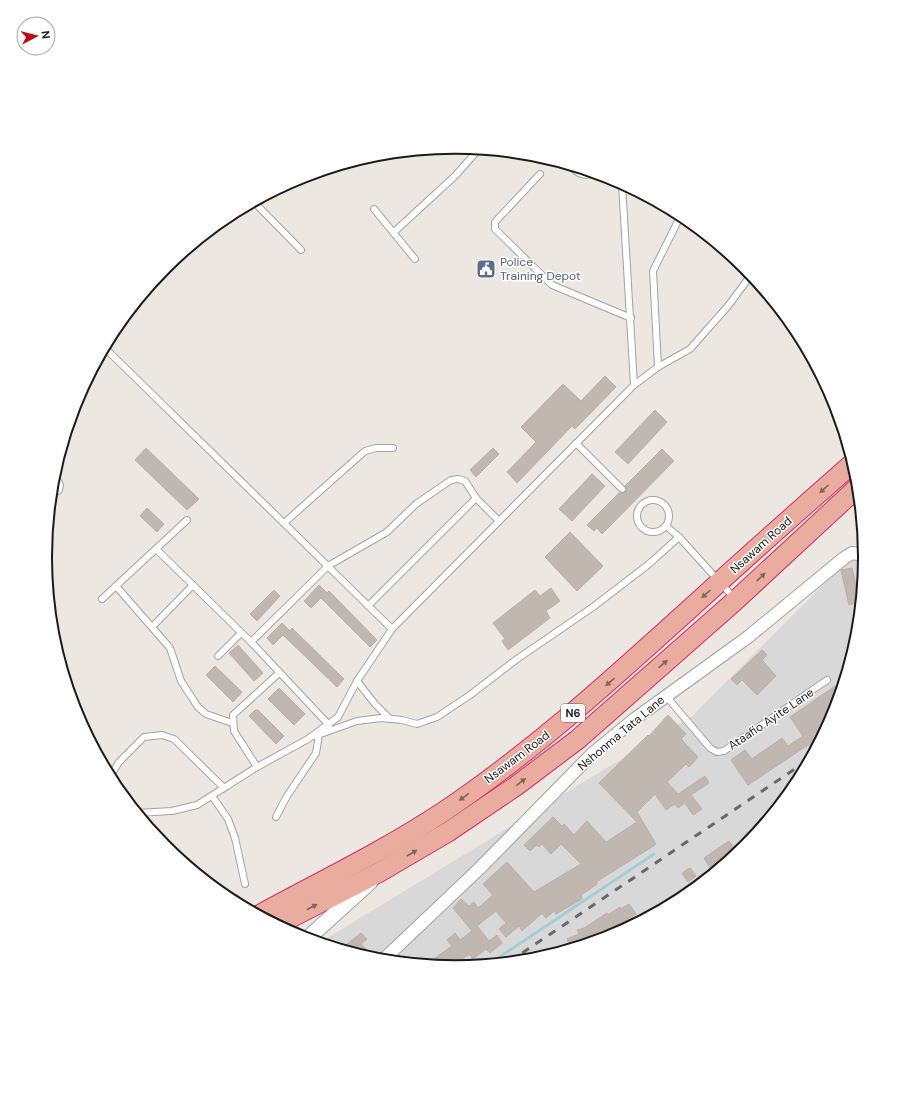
<svg xmlns="http://www.w3.org/2000/svg" width="910" height="1115" viewBox="0 0 910 1115" font-family="'DM Sans',sans-serif">
<style>
.residential{fill:#d9d8d8}
.lines{fill:none;stroke-linecap:round;stroke-linejoin:round}
.stream{stroke:#a4ced7;stroke-width:3}
.building{fill:#c0b7b1;stroke:#bcaea4}
.service-casing{stroke:#a2a2a2;stroke-width:8}
.minor-casing{stroke:#a2a2a2;stroke-width:14}
.tertiary-casing{stroke:#a2a2a2;stroke-width:17}
.trunk-casing{stroke:#c92f6a;stroke-width:21}
.service{stroke:#fff;stroke-width:6}
.minor{stroke:#fff;stroke-width:12}
.tertiary{stroke:#fff;stroke-width:15}
.trunk{stroke:#eaac9e;stroke-width:19}
.rail{stroke:#696969;stroke-width:3;stroke-dasharray:8 8;stroke-linecap:butt}
.oneway{fill:#82645c}
.labels{text-anchor:middle;stroke-width:3;stroke-linejoin:round;paint-order:stroke}
.shield{fill:#fff;stroke:#5f5f5f;stroke-width:1}
.shield-label{font-size:11px;font-weight:bold;fill:#1b1b1b}
.service-label{font-size:12px;fill:#4e5e75;stroke:#fff;text-anchor:start}
.street-label{font-size:12px;fill:#1b1b1b;stroke:#fff}
.rim{fill:none;stroke:#1b1b1b;stroke-width:2}
</style>
<rect width="100%" height="100%" fill="#ece8e1"/>
<path class="residential" d="M 864,544 L 865,558 L 857,638 L 834,715 L 796,785 L 745,848 L 683,899 L 612,936 L 535,960 L 455,967 L 375,960 L 319,943 L 692,716 Z"/>
<g class="lines">
<path class="stream" d="M 489,964 L 654,854"/>
</g>
<g class="building">
<path d="M 605,376 L 616,387 L 575,429 L 572,426 L 517,483 L 507,472 L 536,442 L 521,427 L 563,384 L 581,401 Z"/>
<path d="M 655,410 L 667,422 L 628,464 L 615,452 Z"/>
<path d="M 146,448 L 199,499 L 187,510 L 135,460 Z"/>
<path d="M 493,448 L 499,454 L 476,477 L 470,470 Z"/>
<path d="M 662,449 L 674,461 L 602,534 L 597,528 L 594,531 L 587,525 L 619,493 L 625,492 L 625,486 Z"/>
<path d="M 592,474 L 605,486 L 572,521 L 559,509 Z"/>
<path d="M 147,508 L 164,524 L 157,532 L 140,516 Z"/>
<path d="M 570,532 L 603,566 L 577,591 L 545,557 Z"/>
<path d="M 852,568 L 860,602 L 849,605 L 841,570 Z"/>
<path d="M 319,585 L 327,593 L 329,591 L 377,640 L 370,647 L 321,598 L 311,608 L 304,601 Z"/>
<path d="M 551,588 L 560,601 L 546,611 L 550,618 L 508,650 L 502,641 L 505,639 L 493,623 L 535,590 L 540,596 Z"/>
<path d="M 274,590 L 280,596 L 257,621 L 250,614 Z"/>
<path d="M 282,623 L 290,631 L 292,628 L 344,679 L 337,687 L 283,635 L 273,645 L 267,638 Z"/>
<path d="M 238,645 L 263,673 L 254,681 L 229,653 Z"/>
<path d="M 762,650 L 767,655 L 762,660 L 776,676 L 757,695 L 742,680 L 737,685 L 731,679 Z"/>
<path d="M 215,666 L 242,692 L 233,702 L 206,675 Z"/>
<path d="M 844,680 L 834,715 L 818,743 L 817,741 L 805,747 L 748,785 L 731,760 L 745,750 L 752,759 L 782,738 L 788,746 L 803,736 L 790,717 Z"/>
<path d="M 279,688 L 305,714 L 294,725 L 268,699 Z"/>
<path d="M 255,710 L 258,710 L 284,736 L 276,744 L 249,716 Z"/>
<path d="M 668,715 L 686,734 L 681,739 L 698,757 L 689,767 L 686,764 L 667,782 L 678,794 L 705,776 L 709,783 L 691,795 L 702,809 L 693,815 L 685,803 L 678,808 L 675,804 L 666,810 L 655,794 L 637,812 L 656,844 L 655,845 L 596,882 L 597,884 L 581,895 L 582,899 L 556,914 L 554,911 L 546,918 L 542,913 L 522,931 L 519,926 L 506,937 L 499,929 L 506,923 L 496,911 L 477,926 L 489,941 L 497,935 L 502,943 L 490,953 L 486,949 L 473,959 L 469,954 L 452,967 L 425,965 L 452,946 L 447,940 L 455,933 L 460,940 L 472,931 L 453,908 L 461,899 L 469,906 L 474,902 L 478,908 L 493,895 L 483,884 L 507,862 L 534,892 L 581,864 L 561,844 L 551,854 L 542,844 L 539,847 L 537,845 L 530,851 L 524,845 L 553,817 L 562,826 L 564,824 L 574,835 L 587,821 L 606,842 L 637,822 L 599,783 L 648,735 L 649,736 Z"/>
<path d="M 729,841 L 735,850 L 728,854 L 732,858 L 713,873 L 704,858 Z"/>
<path d="M 690,868 L 696,876 L 688,882 L 682,873 Z"/>
<path d="M 629,904 L 636,914 L 613,929 L 614,931 L 602,939 L 571,949 L 567,939 L 579,934 L 577,930 L 584,928 L 607,913 L 608,915 L 620,907 L 621,909 Z"/>
<path d="M 361,933 L 367,939 L 361,944 L 368,951 L 363,956 L 341,949 Z"/>
</g>
<g class="lines">
<g class="service-casing">
<g id="service">
<path d="M 570,166 C 578,174 583,177 595,173"/>
<path d="M 540,174 L 495,222 L 495,229 L 552,285 L 631,318"/>
<path d="M 622,184 L 634,385"/>
<path d="M 254,202 L 301,250"/>
<path d="M 374,209 L 415,259"/>
<path d="M 394,232 L 455,176 L 478,150"/>
<path d="M 160,274 L 171,263"/>
<path d="M 106,345 L 107,350 L 392,629"/>
<path d="M 658,367 L 653,271 L 681,215"/>
<path d="M 576,443 L 622,489"/>
<path d="M 51,496 L 59,490 L 60,485 L 54,473"/>
<circle cx="653" cy="516" r="16"/>
<path d="M 284,523 L 365,451 L 376,448 L 393,448"/>
<path d="M 666,526 L 679,537 L 735,599"/>
<path d="M 156,549 L 251,642 L 329,725"/>
<path d="M 116,586 L 170,648 L 181,681 L 198,707 L 206,714 L 232,723"/>
<path d="M 102,599 L 187,520"/>
<path d="M 368,606 L 476,498 L 499,521"/>
<path d="M 152,627 L 193,585"/>
<path d="M 251,642 L 328,566 L 387,532 L 416,504 L 451,480 L 458,479 L 465,481 L 476,498"/>
<path d="M 218,656 L 241,633"/>
<path d="M 357,681 L 375,704 L 390,719"/>
<path d="M 666,696 L 710,748 L 717,752 L 724,751 L 827,680"/>
<path d="M 315,736 L 357,721 L 381,718 L 402,720 L 417,724 L 437,717 L 470,695 L 517,659 L 593,607 L 649,564 L 679,537"/>
<path d="M 257,767 L 234,731 L 233,715 L 279,673"/>
<path d="M 110,777 L 119,762 L 144,737 L 162,735 L 174,739 L 224,788"/>
<path d="M 212,796 L 228,819 L 235,838 L 245,884"/>
<path d="M 137,813 L 172,811 L 197,805 L 257,767 L 308,739 L 338,717 L 357,681 L 392,629 L 634,385 L 658,367 L 690,349 L 728,306 L 751,275"/>
<path d="M 276,817 L 287,796 L 316,753 L 319,735"/>
</g>
</g>
<g class="minor-casing">
<path id="minor" d="M 383,960 L 480,868 L 592,754 L 636,718 L 748,637 L 844,558 L 852,553 L 865,555"/>
</g>
<g class="tertiary-casing">
<path id="tertiary" d="M 307,939 L 370,882"/>
</g>
<g class="trunk-casing">
<g id="trunk">
<path d="M 259,915 C 321,881 384,851 443,812 C 537,749 620,672 704,596 C 753,551 803,507 853,463"/>
<path d="M 277,925 L 378,873 L 448,832 L 516,786 L 577,740 L 736,600 L 858,487"/>
</g>
</g>
<use href="#service" class="service"/>
<use href="#minor" class="minor"/>
<use href="#tertiary" class="tertiary"/>
<use href="#trunk" class="trunk"/>
<path class="rail" d="M 509,962 L 811,758"/>
</g>
<defs><path id="oneway-solid" d="M-6-.8H1V-3.2L6.5 0L1 3.2V.8H-6Z"/></defs>
<g class="oneway">
<use href="#oneway-solid" transform="translate(824 489) rotate(138)"/>
<use href="#oneway-solid" transform="translate(761 577) rotate(-43)"/>
<use href="#oneway-solid" transform="translate(706 594) rotate(138)"/>
<use href="#oneway-solid" transform="translate(663 664) rotate(-41)"/>
<use href="#oneway-solid" transform="translate(610 682) rotate(139)"/>
<use href="#oneway-solid" transform="translate(521 782) rotate(-37)"/>
<use href="#oneway-solid" transform="translate(464 797) rotate(144)"/>
<use href="#oneway-solid" transform="translate(412 853) rotate(-30)"/>
<use href="#oneway-solid" transform="translate(312 907) rotate(-28)"/>
</g>
<defs>
<g id="civic-square" transform="scale(1)"><rect x="-9" y="-9" width="18" height="18" rx="4" fill="#5c6f8a" stroke="#fff"/><path d="M-.6-6.5H3V-4.5H.6V-3L4-1V1h2V6H-6V1h2V-1L-.6-3ZM-1.2 2.5V6h2.4V2.5Z" fill="#fff"/></g>
</defs>
<g fill-rule="evenodd">
<use href="#civic-square" x="486" y="269"/>
</g>
<g class="labels">
<rect class="shield" x="561" y="704" width="24" height="18" rx="3"/>
<g class="shield-label">
<text x="573" y="717">N6</text>
</g>
<g class="service-label">
<text x="500" y="266">Police<tspan x="500" dy="14">Training Depot</tspan></text>
</g>
<g class="street-label">
<text transform="translate(761 545) rotate(-42)" y="4">Nsawam Road</text>
<text transform="translate(771 719) rotate(-34)" y="4">Ataafio Ayite Lane</text>
<text transform="translate(621 733) rotate(-40)" y="4">Nshonma Tata Lane</text>
<text transform="translate(517 757) rotate(-37)" y="4">Nsawam Road</text>
</g>
</g>
<path d="M0 0H910V1115H0ZM52 557a403 403 0 1 1 806 0a403 403 0 1 1-806 0Z" fill="#fff" fill-rule="evenodd"/>
<path class="rim" d="M52 557a403 403 0 1 1 806 0a403 403 0 1 1-806 0Z"/>
<g transform="translate(36 36) rotate(83)"><circle r="19" fill="#ffffff" stroke="#a4a4a4"/>
<path d="M0-3L7 15L0 10L-7 15Z" fill="#b90d14"/>
<text y="-6" font-size="11" font-weight="bold" text-anchor="middle" fill="#1b1b1b">N</text>
</g>
</svg>
